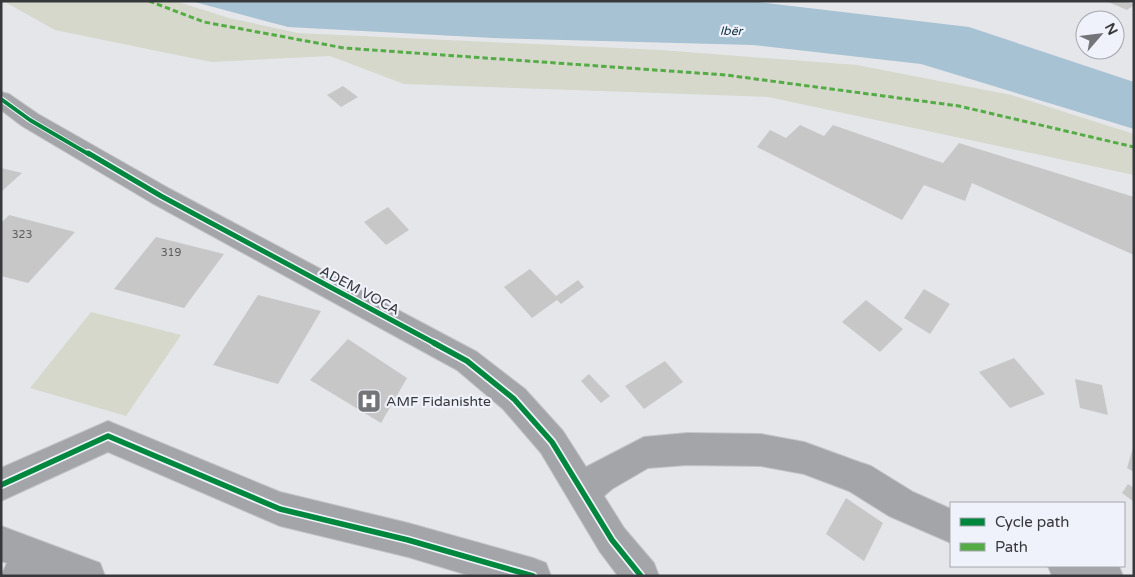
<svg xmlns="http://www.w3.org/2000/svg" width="1135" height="577" viewBox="0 0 1135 577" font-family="'Varela Round',sans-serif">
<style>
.green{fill:#d5d8cb}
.water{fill:#a7c2d2}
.building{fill:#c8c7c8}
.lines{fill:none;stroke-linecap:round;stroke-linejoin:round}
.minor-casing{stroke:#c3c4c6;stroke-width:2}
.minor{fill:#a4a5a9;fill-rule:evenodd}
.quiet{stroke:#55ac46;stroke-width:3;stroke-dasharray:5.5 3;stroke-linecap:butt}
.cycleway-far2-casing{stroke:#eff2fa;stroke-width:6}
.cycleway-far1-casing{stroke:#eff2fa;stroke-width:8}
.cycleway-casing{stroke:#eff2fa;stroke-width:9}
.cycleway-far2{stroke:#00873e;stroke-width:4}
.cycleway-far1{stroke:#00873e;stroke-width:5}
.cycleway{stroke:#00873e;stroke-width:5.5}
.labels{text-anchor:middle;stroke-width:4.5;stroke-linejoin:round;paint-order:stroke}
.number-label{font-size:11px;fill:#5b5c5e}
.far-water-label{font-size:12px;font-style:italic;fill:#092d3c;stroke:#eff2fa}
.street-label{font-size:14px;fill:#37383b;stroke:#eff2fa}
.poi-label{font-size:14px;fill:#37383b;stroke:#eff2fa;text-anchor:start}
</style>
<rect width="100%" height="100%" fill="#e5e6ea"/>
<g class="green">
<path d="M 3,1 L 175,1 L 229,18 L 298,33 L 661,50 L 857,65 L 1011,95 L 1134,134 L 1134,175 L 768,97 L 404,84 L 330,56 L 211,62 L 55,30 Z"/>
<path d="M 91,312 L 181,335 L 126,416 L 30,388 Z"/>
</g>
<path class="water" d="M 191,1 L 749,1 L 969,27 L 1134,82 L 1134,129 L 921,64 L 753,45 L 493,38 L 288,27 Z"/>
<g class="building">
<path d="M 1106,1 L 1127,1 L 1134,5 L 1127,10 Z"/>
<path d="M 343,86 L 358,97 L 341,107 L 327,95 Z"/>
<path d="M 800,125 L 824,136 L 833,125 L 943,163 L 959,143 L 1134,197 L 1134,255 L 972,183 L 965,201 L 924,185 L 902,220 L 757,147 L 770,130 L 786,138 Z"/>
<path d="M 1,168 L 22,173 L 1,192 Z"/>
<path d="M 388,207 L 409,230 L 386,245 L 364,222 Z"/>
<path d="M 9,215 L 75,232 L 28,283 L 1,276 L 1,223 Z"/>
<path d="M 156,237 L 224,254 L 184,308 L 114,289 Z"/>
<path d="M 530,269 L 556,296 L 578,280 L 584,287 L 561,304 L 557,300 L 532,318 L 504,287 Z"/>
<path d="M 924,289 L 950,304 L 930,334 L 904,318 Z"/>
<path d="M 258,295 L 321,311 L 278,384 L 213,365 Z"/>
<path d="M 866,300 L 903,329 L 880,352 L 842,322 Z"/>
<path d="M 348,339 L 407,378 L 381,423 L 310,380 Z"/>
<path d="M 1014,358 L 1045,394 L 1010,408 L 979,372 Z"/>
<path d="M 665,361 L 683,382 L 644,409 L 625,386 Z"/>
<path d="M 589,374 L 610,396 L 601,403 L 581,381 Z"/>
<path d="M 1075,379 L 1102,385 L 1108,415 L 1080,408 Z"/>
<path d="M 1133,448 L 1134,448 L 1134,472 L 1127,468 Z"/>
<path d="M 1128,484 L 1134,488 L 1134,502 L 1122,493 Z"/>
<path d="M 846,498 L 883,523 L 864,561 L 826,534 Z"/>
</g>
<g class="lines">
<g class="minor-casing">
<g id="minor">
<path d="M 1,92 L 9,94 L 38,114 L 170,189 L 477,352 L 525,389 L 563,431 L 586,467 L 644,437 L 687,433 L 761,434 L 804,442 L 859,462 L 871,466 L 913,492 L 951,509 L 951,543 L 889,516 L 849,491 L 804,474 L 761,466 L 687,465 L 648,468 L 612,489 L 604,496 L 624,528 L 654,563 L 659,576 L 618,576 L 600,552 L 541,453 L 503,409 L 457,370 L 152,203 L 22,126 L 1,110 Z"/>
<path d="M 108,421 L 280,492 L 408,523 L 533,558 L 546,563 L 551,576 L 471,576 L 408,557 L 280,526 L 108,452 L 1,501 L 1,468 Z"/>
<path d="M 1,526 L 100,563 L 105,576 L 1,576 L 7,563 L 1,561 Z"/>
<path d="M 1048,566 L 1119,566 L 1123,576 L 1052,576 Z"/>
</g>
</g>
<use href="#minor" class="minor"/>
<path class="quiet" d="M 149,1 L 204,22 L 344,48 L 726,75 L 959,106 L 1134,147"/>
<g class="cycleway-far2-casing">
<path id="cycleway-far2" d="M 1,99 L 30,120 L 90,155"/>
</g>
<g class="cycleway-far1-casing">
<path id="cycleway-far1" d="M 88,153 L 161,196 L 436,344"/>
</g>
<g class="cycleway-casing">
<g id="cycleway">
<path d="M 434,343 L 467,361 L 514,399 L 552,442 L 612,540 L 641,576"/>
<path d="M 1,485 L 108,436 L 280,509 L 408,540 L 533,576"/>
</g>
</g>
<use href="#cycleway-far2" class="cycleway-far2"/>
<use href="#cycleway-far1" class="cycleway-far1"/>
<use href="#cycleway" class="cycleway"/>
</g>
<defs>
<g id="hospital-square" transform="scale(1.25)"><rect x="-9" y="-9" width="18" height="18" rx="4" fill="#747578" stroke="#eff2fa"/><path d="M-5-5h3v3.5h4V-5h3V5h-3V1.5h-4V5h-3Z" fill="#fff"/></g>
</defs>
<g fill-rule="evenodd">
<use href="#hospital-square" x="369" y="401"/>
</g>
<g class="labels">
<g class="number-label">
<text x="22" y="238">323</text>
<text x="171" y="256">319</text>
</g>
<g class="far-water-label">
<text transform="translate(731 31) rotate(1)" y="4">Ibër</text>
</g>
<g class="street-label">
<text transform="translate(360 290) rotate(28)" y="5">ADEM VOCA</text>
</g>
<g class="poi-label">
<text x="386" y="406">AMF Fidanishte</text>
</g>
</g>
<rect width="1135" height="577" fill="none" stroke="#37383b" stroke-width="5"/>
<rect x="950" y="502" width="175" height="65" fill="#eff2fa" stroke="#a5a8ae"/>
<rect x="960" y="518" width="25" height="8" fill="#00873e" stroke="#a5a8ae"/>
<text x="995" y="527" font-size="15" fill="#37383b">Cycle path</text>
<rect x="960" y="543" width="25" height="8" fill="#55ac46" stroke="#a5a8ae"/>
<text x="995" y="552" font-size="15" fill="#37383b">Path</text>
<g transform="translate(1100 35) rotate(62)"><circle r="24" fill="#eff2fa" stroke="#a5a8ae"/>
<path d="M0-4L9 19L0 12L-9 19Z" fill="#747578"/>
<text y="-8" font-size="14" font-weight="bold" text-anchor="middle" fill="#37383b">N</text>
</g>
</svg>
